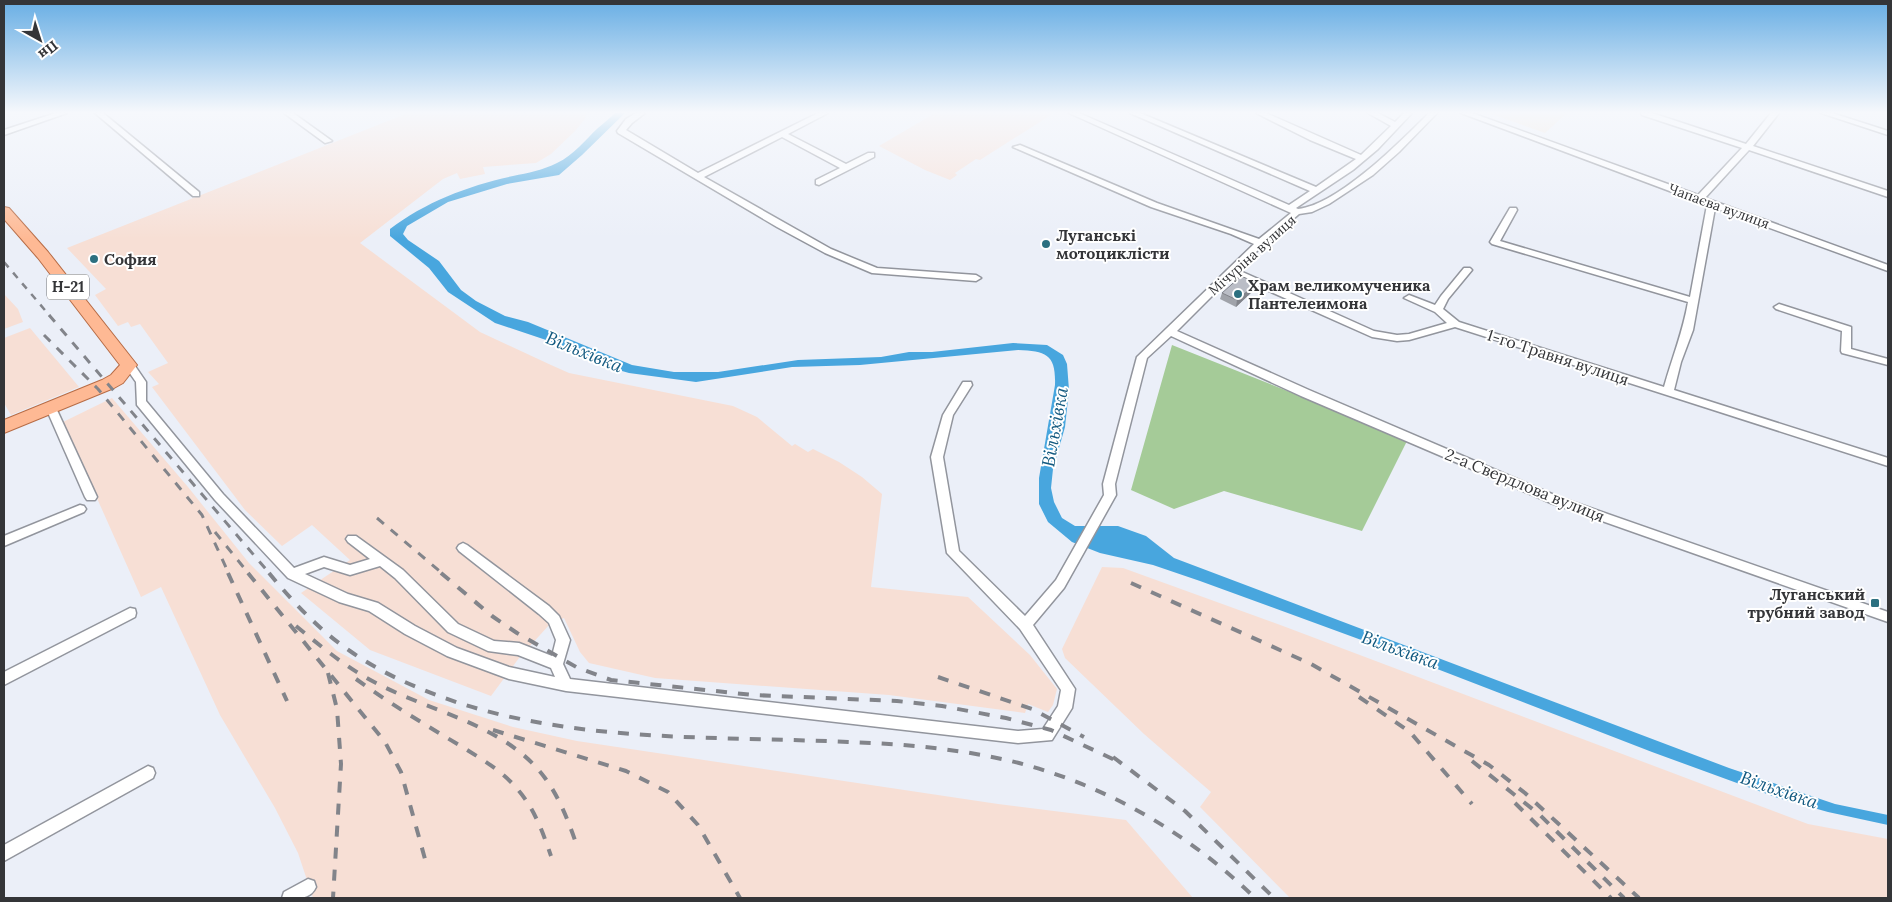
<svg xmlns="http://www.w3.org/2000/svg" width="1892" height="902" viewBox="0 0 1892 902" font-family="Lora,serif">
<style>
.industrial{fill:#f7dfd5}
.education{fill:#f3e2d1}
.green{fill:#a5cb98}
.water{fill:#48a6de}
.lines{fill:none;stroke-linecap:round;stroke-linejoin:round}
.minor-casing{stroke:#92959d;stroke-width:3}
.primary-casing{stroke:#b76c46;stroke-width:2}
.minor{fill:#fff;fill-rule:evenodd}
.primary{fill:#feb994;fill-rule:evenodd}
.rail-far2{stroke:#82848a;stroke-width:2.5;stroke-dasharray:7 7;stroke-linecap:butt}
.rail-far1{stroke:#82848a;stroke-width:3;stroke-dasharray:9 9;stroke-linecap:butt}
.rail{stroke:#82848a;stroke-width:4;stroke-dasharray:11 11;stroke-linecap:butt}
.wall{fill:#a0a3aa}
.shaded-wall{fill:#82848b}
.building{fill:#babdc6;stroke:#82848b}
.poi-dot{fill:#2c7080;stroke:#fff;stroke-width:2}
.labels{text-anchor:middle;stroke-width:4;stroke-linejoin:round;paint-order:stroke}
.far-street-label{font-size:14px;fill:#343538;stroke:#fff}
.shield{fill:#fff;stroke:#717274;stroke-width:1}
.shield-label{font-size:15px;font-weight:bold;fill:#343538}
.poi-label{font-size:16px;font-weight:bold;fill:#343538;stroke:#fff;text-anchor:start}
.street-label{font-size:16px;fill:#343538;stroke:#fff}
.water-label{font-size:18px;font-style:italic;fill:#135a80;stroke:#fff}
</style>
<rect width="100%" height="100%" fill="#ebeff8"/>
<g class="industrial">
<path d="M 408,113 L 586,113 L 585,119 L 575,131 L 551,154 L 536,163 L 483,167 L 485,174 L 460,179 L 457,173 L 443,179 L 360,243 L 480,332 L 551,365 L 569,373 L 733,406 L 757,417 L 792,446 L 795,444 L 808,452 L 813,449 L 839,462 L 862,477 L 882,494 L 871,587 L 968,597 L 1030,655 L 1057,689 L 1053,705 L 1048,712 L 1028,704 L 1025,713 L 889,695 L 655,678 L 589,663 L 580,652 L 564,618 L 550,624 L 519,658 L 491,696 L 370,650 L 301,593 L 350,560 L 312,525 L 282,546 L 245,510 L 152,387 L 159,384 L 148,372 L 168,363 L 140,324 L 131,327 L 128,322 L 118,326 L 95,295 L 106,289 L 67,248 Z"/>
<path d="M 935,113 L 1054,113 L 980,160 L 976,159 L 955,173 L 957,175 L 950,180 L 925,170 L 879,146 Z"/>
<path d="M 4,294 L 18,309 L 23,322 L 4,329 Z"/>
<path d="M 30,328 L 79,387 L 11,415 L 4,403 L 4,338 Z"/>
<path d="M 112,398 L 188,487 L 249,563 L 337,651 L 429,700 L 513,727 L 577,741 L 998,804 L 1126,820 L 1193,898 L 313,898 L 298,853 L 275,808 L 220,715 L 161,587 L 141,597 L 63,422 Z"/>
<path d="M 1102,567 L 1123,568 L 1283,626 L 1808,824 L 1888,839 L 1888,898 L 1290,898 L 1200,807 L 1211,792 L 1144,734 L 1065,658 L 1062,649 Z"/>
</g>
<path class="education" d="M 1489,113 L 1567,113 L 1545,133 Z"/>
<path class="green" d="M 1172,345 L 1408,439 L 1362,531 L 1224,491 L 1174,509 L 1131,490 Z"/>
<path class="water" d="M 615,113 L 625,113 L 582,155 L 559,175 L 507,184 L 448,202 L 407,226 L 403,234 L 408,240 L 439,261 L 461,290 L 476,301 L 505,316 L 528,322 L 632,365 L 674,372 L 718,372 L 798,360 L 881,357 L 909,352 L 932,352 L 1013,343 L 1047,345 L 1063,355 L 1067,364 L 1069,390 L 1065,427 L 1053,469 L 1051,488 L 1054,502 L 1062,518 L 1075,526 L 1118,526 L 1146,536 L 1174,558 L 1729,768 L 1835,804 L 1888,815 L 1888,825 L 1828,812 L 1778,798 L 1652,752 L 1375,645 L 1200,581 L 1153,565 L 1100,553 L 1072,542 L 1048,522 L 1039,504 L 1039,478 L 1055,385 C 1056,355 1047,351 1018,350 L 860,365 L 792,367 L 696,382 L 629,373 L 615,369 L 555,343 L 495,323 L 448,292 L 429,268 L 390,236 L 390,229 C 425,202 470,185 513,176 C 528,173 543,170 557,163 C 574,155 585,140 598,128 C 604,123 610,118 615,113 Z"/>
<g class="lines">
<g class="minor-casing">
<g id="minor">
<path d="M 56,113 L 67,113 L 4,135 L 4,130 Z"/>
<path d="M 95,113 L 103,113 L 199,192 L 199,196 L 193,196 Z"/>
<path d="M 284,113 L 293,113 L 332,141 L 325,143 Z"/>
<path d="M 636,113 L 645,113 L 632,123 L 626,130 L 698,173 L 818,113 L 828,113 L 788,134 L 846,164 L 868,153 L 874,153 L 874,157 L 819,185 L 816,184 L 816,180 L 840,168 L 782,137 L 704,177 L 831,249 L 877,268 L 976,275 L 981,278 L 976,281 L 872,273 L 825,253 L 777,227 L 618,133 L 617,131 L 626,119 Z"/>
<path d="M 1069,113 L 1079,113 L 1289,205 L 1310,191 L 1130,113 L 1140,113 L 1316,187 L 1356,159 L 1310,140 L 1256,113 L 1266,113 L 1361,155 L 1391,126 L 1368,113 L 1378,113 L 1395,122 L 1404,113 L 1412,113 L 1378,149 L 1353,170 L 1296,208 L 1298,209 C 1338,205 1401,141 1429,113 L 1437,113 L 1399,152 L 1373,175 L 1329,204 L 1312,212 L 1299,214 L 1263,245 L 1238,270 L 1374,331 L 1397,335 L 1409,334 L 1447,323 L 1435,312 L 1404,298 L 1409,295 L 1435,305 L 1441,296 L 1464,268 L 1470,268 L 1472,270 L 1448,299 L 1443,309 L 1459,322 L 1664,387 C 1672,358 1683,332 1688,302 L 1492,244 L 1490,242 L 1510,208 L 1516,208 L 1517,210 L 1500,241 L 1690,297 L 1707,205 L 1461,113 L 1472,113 L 1698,195 L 1742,148 L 1642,115 L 1641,113 L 1652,113 L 1746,144 L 1771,113 L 1779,113 L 1753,146 L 1888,191 L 1888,197 L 1749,150 L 1705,198 L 1888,265 L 1888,271 L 1715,208 L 1693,330 L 1681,362 L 1674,390 L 1888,458 L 1888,466 L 1455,327 L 1409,340 L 1397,341 L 1372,337 L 1233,275 L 1177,331 L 1309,390 L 1559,497 L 1888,612 L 1888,622 L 1551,503 L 1301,396 L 1171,336 L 1147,358 L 1115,484 L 1116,495 L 1064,588 L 1033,625 L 1075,689 L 1072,708 L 1052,740 L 1018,743 L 566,691 L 509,679 L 447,656 L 405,634 L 369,611 L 339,602 L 288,578 L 215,500 L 137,405 L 136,382 L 124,365 L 125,363 L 133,363 L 146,382 L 146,401 L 223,494 L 294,568 L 324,557 L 350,565 L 370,559 L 348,542 L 346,539 L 348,536 L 356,536 L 403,570 L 458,624 L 494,641 L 519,643 L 552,656 L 556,640 L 549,623 L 539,614 L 459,551 L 457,548 L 459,545 L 463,543 L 467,545 L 549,606 L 559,616 L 570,640 L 563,664 L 570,679 L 1018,731 L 1043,729 L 1058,706 L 1061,690 L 1020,629 L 947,553 L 931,457 L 943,415 L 963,382 L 971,382 L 972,385 L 953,415 L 943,457 L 959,551 L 1025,616 L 1056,580 L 1104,495 L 1103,484 L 1137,357 L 1254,244 L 1231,234 L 1151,207 L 1013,147 L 1020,145 L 1157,203 L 1259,239 L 1291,213 ZM 380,566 L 395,578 L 448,632 L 488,651 L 518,655 L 551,668 L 555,677 L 509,667 L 457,648 L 415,626 L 378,603 L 348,594 L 305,574 L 324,567 L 350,575 Z"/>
<path d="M 1821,113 L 1832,113 L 1888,131 L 1888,135 Z"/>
<path d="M 1779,304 L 1851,327 L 1851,349 L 1888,359 L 1888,365 L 1842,353 L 1841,351 L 1842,331 L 1776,309 L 1774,307 Z"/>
<path d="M 51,404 L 56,408 L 97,497 L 95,500 L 87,500 L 85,497 L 46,408 Z"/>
<path d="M 80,505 L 84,506 L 86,509 L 84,512 L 4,546 L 4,536 Z"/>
<path d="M 130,608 L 135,609 L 136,613 L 135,617 L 4,685 L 4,672 Z"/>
<path d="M 148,766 L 153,768 L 155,773 L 153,778 L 4,861 L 4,845 Z"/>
<path d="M 308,879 L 314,881 L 316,887 C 310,901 295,898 282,898 L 284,892 Z"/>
</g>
</g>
<g class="primary-casing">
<path id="primary" d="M 4,207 L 9,208 L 48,252 L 137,365 L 123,383 L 114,388 L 4,433 L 4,420 L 102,380 L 111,375 L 120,365 L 38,258 L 4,219 Z"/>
</g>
<use href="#minor" class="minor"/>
<use href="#primary" class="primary"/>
<path class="rail-far2" d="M 4,262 L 50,316"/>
<g class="rail-far1">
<path d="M 49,315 L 270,574"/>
<path d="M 44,335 L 98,389 L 202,515 L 229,574"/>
<path d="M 377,518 L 443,574"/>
<path d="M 215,532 L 249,574"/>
</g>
<g class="rail">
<path d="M 228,573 L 287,701"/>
<path d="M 248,573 L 385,742 L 401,772 L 425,859"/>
<path d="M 269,573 C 293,602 319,630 350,651 C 384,675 423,691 462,704 C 587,743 719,736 848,742 C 905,744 963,749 1019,763 C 1109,787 1188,833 1255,898"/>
<path d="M 441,573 L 492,616 L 517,633 L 578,668 L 611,680 L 753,695 L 897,701 L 942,706 L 1006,718 L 1051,730 L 1117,761"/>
<path d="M 1131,583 L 1311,664 L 1489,765 L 1525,793 L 1639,898"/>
<path d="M 296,626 C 323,648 349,670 380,685 C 435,713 507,726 545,778 C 559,797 568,820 576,843"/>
<path d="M 328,673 L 337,709 L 341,764 L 333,898"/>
<path d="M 938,677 L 1032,709 L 1084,737"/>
<path d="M 356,679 C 389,703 424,724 459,745 C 480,758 503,771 519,791 C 535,810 543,833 551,856"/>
<path d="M 1359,697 L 1410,732 L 1472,804"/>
<path d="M 493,730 L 626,771 L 668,792 L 698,825 L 740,898"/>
<path d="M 1113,757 L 1185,811 L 1274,898"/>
<path d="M 1472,761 L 1540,815 L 1624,898"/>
<path d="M 1515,803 L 1611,898"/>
</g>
</g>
<path class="wall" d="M 1257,283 L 1255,289 L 1236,307 L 1220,299 L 1222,293 Z"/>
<path class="shaded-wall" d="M 1257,283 L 1255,289 L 1236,307 L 1237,300 Z"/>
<path class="building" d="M 1241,276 L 1257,283 L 1237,300 L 1222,293 Z"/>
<linearGradient id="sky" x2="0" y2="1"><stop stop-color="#68aee4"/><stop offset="0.47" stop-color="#f6f8fc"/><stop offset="1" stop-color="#f6f8fc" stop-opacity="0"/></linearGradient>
<rect width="1892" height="239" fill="url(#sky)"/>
<g class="poi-dot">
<circle cx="1046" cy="244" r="5"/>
<circle cx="94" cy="259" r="5"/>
<circle cx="1238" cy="294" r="5"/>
<rect x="1870" y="598" width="10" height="10" rx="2.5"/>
</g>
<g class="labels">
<g class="far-street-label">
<text transform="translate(1719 206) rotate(20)" y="5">Чапаєва вулиця</text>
<text transform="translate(1252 255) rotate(-42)" y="5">Мічуріна вулиця</text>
</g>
<rect class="shield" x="47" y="274.5" width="42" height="25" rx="4"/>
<g class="shield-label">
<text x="68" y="292">Н-21</text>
</g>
<g class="poi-label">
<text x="1056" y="241">Луганські<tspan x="1056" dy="18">мотоциклісти</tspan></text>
<text x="104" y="265">София</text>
<text x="1248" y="291">Храм великомученика<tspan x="1248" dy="18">Пантелеимона</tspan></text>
<text x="1865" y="600" text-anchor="end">Луганський<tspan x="1865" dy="18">трубний завод</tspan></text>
</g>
<g class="street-label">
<text transform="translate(1558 357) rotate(18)" y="6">1-го Травня вулиця</text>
<text transform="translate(1525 485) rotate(22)" y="6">2-а Свердлова вулиця</text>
</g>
<g class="water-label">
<text transform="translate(584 352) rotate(22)" y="6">Вільхівка</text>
<text transform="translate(1055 427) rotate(-80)" y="6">Вільхівка</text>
<text transform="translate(1400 650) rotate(20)" y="6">Вільхівка</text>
<text transform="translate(1779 790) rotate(19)" y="6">Вільхівка</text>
</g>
</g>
<rect width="1892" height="902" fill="none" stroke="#343538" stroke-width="10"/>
<g transform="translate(40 40) rotate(141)" stroke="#ffffff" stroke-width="4" paint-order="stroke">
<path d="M0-4L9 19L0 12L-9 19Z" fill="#343538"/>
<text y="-8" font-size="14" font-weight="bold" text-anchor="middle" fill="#343538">Пн</text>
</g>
</svg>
